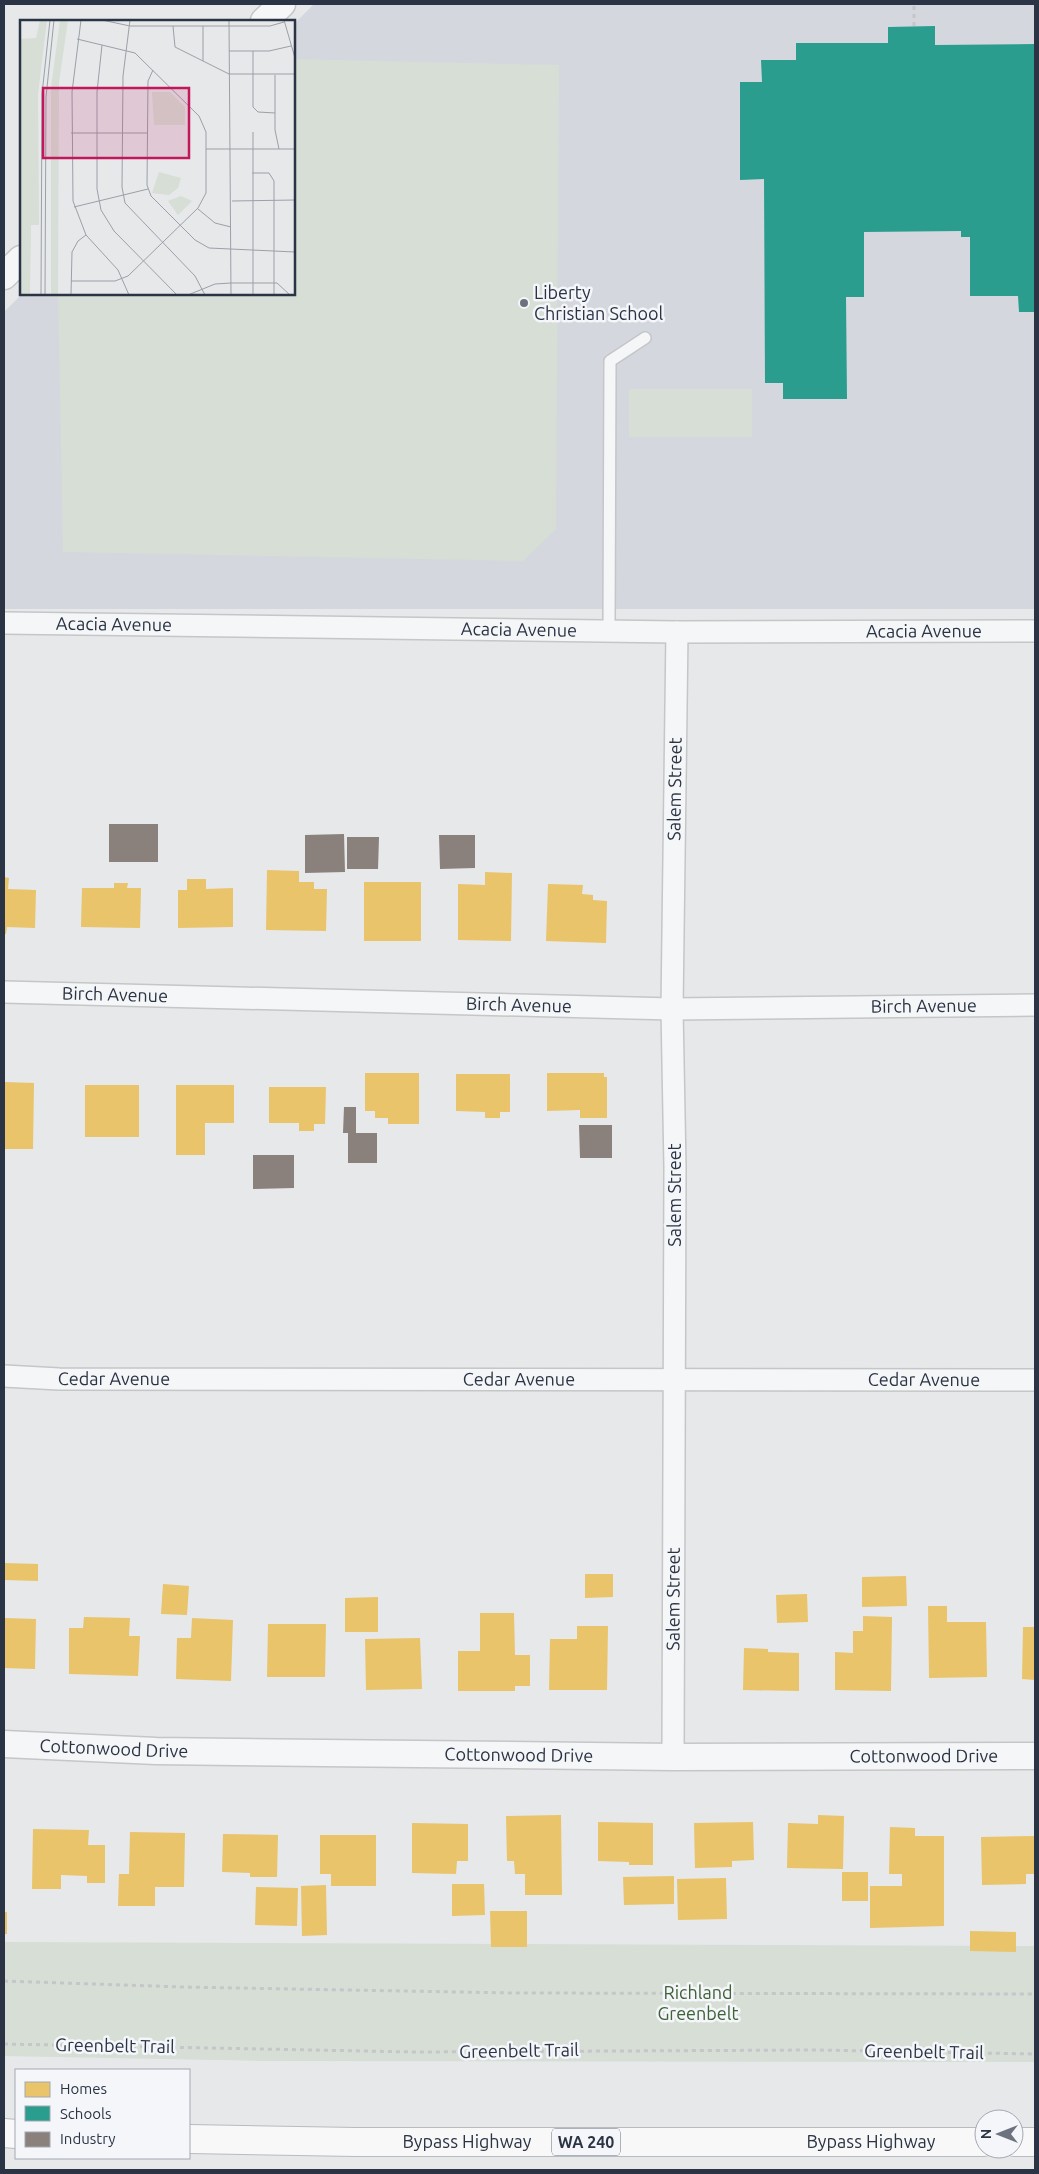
<svg xmlns="http://www.w3.org/2000/svg" width="1039" height="2174" viewBox="0 0 1039 2174" font-family="Ubuntu,sans-serif">
<style>
.built{fill:#d4d7dd}
.green{fill:#d6ded6}
.homes{fill:#e9c46a}
.schools{fill:#2a9d8f}
.industry{fill:#8a817c}
.lines{fill:none;stroke-linecap:round;stroke-linejoin:round}
.service-casing{stroke:#c4c6c8;stroke-width:14}
.minor-casing{stroke:#c4c6c8;stroke-width:24}
.tertiary-casing{stroke:#c4c6c8;stroke-width:29}
.trunk-casing{stroke:#b8bbbf;stroke-width:30}
.path{stroke:#c5c6ca;stroke-width:3;stroke-dasharray:4 4;stroke-linecap:butt}
.service{stroke:#f5f6f7;stroke-width:11}
.minor{stroke:#f5f6f7;stroke-width:21}
.tertiary{stroke:#f5f6f7;stroke-width:26}
.trunk{stroke:#f8f8f8;stroke-width:28}
.poi-dot{fill:#6c737f;stroke:#f4f6f9;stroke-width:2}
.labels{text-anchor:middle;stroke-width:5;stroke-linejoin:round;paint-order:stroke}
.shield{fill:#f4f6f9;stroke:#676e7b;stroke-width:1}
.shield-label{font-size:16px;font-weight:bold;fill:#2b3445}
.poi-label{font-size:18px;fill:#2b3445;stroke:#f4f6f9;text-anchor:start}
.street-label{font-size:18px;fill:#2b3445;stroke:#f4f6f9}
.park-label{font-size:18px;fill:#3f6138;stroke:#f4f6f9}
.inset-road{fill:none;stroke:#9ba0a8;stroke-width:1}
.view{fill:#c2185b;fill-opacity:0.15;stroke:#c2185b;stroke-width:2.5}
.inset-edge{fill:none;stroke:#2b3445;stroke-width:2.5}
</style>
<rect width="100%" height="100%" fill="#e6e8ea"/>
<path class="built" d="M 314,4 L 1035,4 L 1035,609 L 4,609 L 4,312 L 22,294 L 294,294 L 294,24 Z"/>
<g class="green">
<path d="M 294,59 L 559,65 L 556,529 L 523,561 L 63,552 L 58,294 L 294,294 Z"/>
<rect x="629" y="389" width="123" height="48"/>
<path d="M 4,1942 L 1035,1946 L 1035,2062 L 263,2061 L 4,2056 Z"/>
</g>
<g class="homes">
<path d="M 267,870 L 299,871 L 299,882 L 314,882 L 314,889 L 327,889 L 326,931 L 266,930 Z"/>
<path d="M 485,872 L 512,873 L 511,941 L 458,940 L 458,884 L 485,885 Z"/>
<path d="M 4,877 L 9,878 L 8,889 L 36,890 L 35,928 L 7,927 L 6,934 L 4,934 Z"/>
<path d="M 187,879 L 206,879 L 206,889 L 233,888 L 233,927 L 178,928 L 178,890 L 187,890 Z"/>
<rect x="364" y="882" width="57" height="59"/>
<path d="M 114,883 L 128,883 L 127,888 L 141,888 L 140,928 L 81,927 L 82,888 L 114,888 Z"/>
<path d="M 548,884 L 583,885 L 582,894 L 593,895 L 593,900 L 607,901 L 606,943 L 546,941 Z"/>
<path d="M 365,1073 L 419,1073 L 419,1124 L 388,1124 L 388,1118 L 375,1118 L 375,1111 L 365,1111 Z"/>
<path d="M 547,1073 L 604,1073 L 604,1077 L 607,1077 L 607,1118 L 580,1118 L 580,1110 L 547,1111 Z"/>
<path d="M 456,1074 L 510,1074 L 510,1112 L 500,1112 L 500,1118 L 485,1118 L 485,1112 L 456,1111 Z"/>
<path d="M 4,1082 L 34,1083 L 33,1149 L 4,1149 Z"/>
<rect x="85" y="1085" width="54" height="52"/>
<path d="M 176,1085 L 234,1085 L 234,1123 L 205,1123 L 205,1155 L 176,1155 Z"/>
<path d="M 269,1087 L 326,1087 L 325,1124 L 314,1124 L 314,1131 L 299,1131 L 299,1123 L 269,1123 Z"/>
<path d="M 4,1563 L 38,1564 L 38,1581 L 4,1580 Z"/>
<path d="M 585,1574 L 613,1574 L 613,1597 L 585,1598 Z"/>
<path d="M 906,1576 L 907,1606 L 862,1607 L 862,1577 Z"/>
<path d="M 163,1584 L 189,1586 L 187,1615 L 161,1614 Z"/>
<path d="M 807,1594 L 808,1622 L 777,1623 L 776,1595 Z"/>
<path d="M 378,1597 L 378,1632 L 345,1632 L 345,1598 Z"/>
<path d="M 928,1606 L 947,1606 L 947,1622 L 986,1622 L 987,1677 L 929,1678 Z"/>
<path d="M 480,1613 L 514,1613 L 515,1655 L 530,1655 L 530,1686 L 515,1686 L 515,1691 L 458,1691 L 458,1651 L 480,1651 Z"/>
<path d="M 863,1616 L 892,1617 L 891,1691 L 835,1690 L 835,1652 L 853,1653 L 853,1631 L 863,1631 Z"/>
<path d="M 84,1617 L 130,1618 L 129,1636 L 140,1636 L 138,1676 L 69,1674 L 69,1628 L 83,1628 Z"/>
<path d="M 4,1618 L 36,1619 L 35,1669 L 4,1668 Z"/>
<path d="M 192,1618 L 233,1620 L 231,1681 L 176,1679 L 177,1638 L 191,1638 Z"/>
<path d="M 268,1624 L 326,1624 L 325,1677 L 267,1677 Z"/>
<path d="M 577,1626 L 608,1626 L 607,1690 L 549,1690 L 550,1639 L 577,1639 Z"/>
<path d="M 1023,1627 L 1035,1627 L 1035,1680 L 1022,1679 Z"/>
<path d="M 420,1638 L 422,1689 L 366,1690 L 365,1639 Z"/>
<path d="M 744,1648 L 768,1649 L 768,1652 L 799,1653 L 799,1691 L 743,1690 Z"/>
<path d="M 561,1815 L 562,1895 L 525,1895 L 525,1874 L 515,1874 L 514,1861 L 507,1861 L 506,1816 Z"/>
<path d="M 818,1815 L 844,1816 L 843,1869 L 787,1868 L 788,1823 L 818,1824 Z"/>
<path d="M 598,1822 L 653,1823 L 653,1865 L 629,1865 L 629,1862 L 598,1861 Z"/>
<path d="M 753,1822 L 754,1860 L 732,1861 L 732,1867 L 695,1868 L 694,1823 Z"/>
<path d="M 412,1823 L 468,1824 L 468,1861 L 457,1861 L 456,1874 L 412,1873 Z"/>
<path d="M 890,1827 L 915,1828 L 915,1836 L 944,1836 L 944,1926 L 870,1928 L 870,1886 L 902,1886 L 902,1874 L 889,1874 Z"/>
<path d="M 33,1829 L 89,1830 L 88,1845 L 105,1845 L 105,1883 L 87,1883 L 87,1876 L 61,1875 L 61,1889 L 32,1889 Z"/>
<path d="M 130,1832 L 185,1833 L 184,1887 L 155,1887 L 155,1906 L 118,1906 L 119,1874 L 129,1874 Z"/>
<path d="M 223,1834 L 278,1835 L 277,1877 L 250,1877 L 250,1873 L 222,1872 Z"/>
<path d="M 320,1835 L 376,1835 L 376,1886 L 331,1886 L 331,1874 L 320,1874 Z"/>
<path d="M 1035,1836 L 1035,1874 L 1026,1874 L 1026,1884 L 982,1885 L 981,1837 Z"/>
<rect x="842" y="1872" width="26" height="29"/>
<path d="M 674,1876 L 674,1904 L 624,1905 L 623,1877 Z"/>
<path d="M 726,1878 L 727,1919 L 678,1920 L 677,1879 Z"/>
<path d="M 452,1884 L 484,1884 L 485,1915 L 452,1916 Z"/>
<path d="M 326,1885 L 327,1935 L 302,1936 L 301,1886 Z"/>
<path d="M 256,1887 L 298,1888 L 297,1926 L 255,1925 Z"/>
<path d="M 490,1911 L 527,1911 L 527,1947 L 491,1947 Z"/>
<rect x="4" y="1912" width="3" height="22"/>
<path d="M 970,1931 L 1016,1932 L 1016,1952 L 970,1951 Z"/>
</g>
<path class="schools" d="M 935,26 L 935,45 L 1035,44 L 1035,312 L 1019,312 L 1018,296 L 970,296 L 970,237 L 961,237 L 961,231 L 864,232 L 864,297 L 846,297 L 847,399 L 783,399 L 783,383 L 765,383 L 764,179 L 740,180 L 740,82 L 762,82 L 761,60 L 796,60 L 796,43 L 888,43 L 888,27 Z"/>
<g class="industry">
<rect x="109" y="824" width="49" height="38"/>
<path d="M 344,834 L 345,872 L 305,873 L 305,835 Z"/>
<path d="M 439,835 L 475,835 L 475,868 L 440,869 Z"/>
<path d="M 347,837 L 379,837 L 378,869 L 347,869 Z"/>
<path d="M 344,1107 L 356,1107 L 356,1133 L 377,1133 L 377,1163 L 348,1163 L 348,1133 L 343,1133 Z"/>
<path d="M 579,1125 L 612,1125 L 612,1158 L 580,1158 Z"/>
<path d="M 253,1155 L 294,1155 L 294,1188 L 253,1189 Z"/>
</g>
<g class="lines">
<g class="service-casing">
<path id="service" d="M 609,631 L 610,361 L 645,338"/>
</g>
<g class="minor-casing">
<g id="minor">
<path id="s1" d="M 4,623 L 677,632 L 1035,631"/>
<path id="s2" d="M 4,992 L 672,1009 L 1035,1005"/>
<path id="s3" d="M 4,1376 L 59,1379 L 1035,1380"/>
<path id="s4" d="M 673,1757 L 675,1167 L 672,1009 L 677,632"/>
</g>
</g>
<g class="tertiary-casing">
<g id="tertiary">
<path d="M 264,21 L 282,4"/>
<path d="M 4,276 L 21,259"/>
<path id="s5" d="M 4,1744 L 156,1751 L 673,1757 L 1035,1756"/>
</g>
</g>
<g class="trunk-casing">
<g id="trunk">
<path d="M 4,2133 L 16,2134"/>
<path id="s6" d="M 189,2139 L 355,2142 L 984,2142"/>
<path d="M 1014,2142 L 1035,2142"/>
</g>
</g>
<g class="path">
<path d="M 914,26 L 914,4"/>
<path d="M 4,1981 L 182,1987 L 514,1993 L 1035,1994"/>
<path d="M 4,2044 L 415,2052 L 817,2050 L 1035,2054"/>
</g>
<use href="#service" class="service"/>
<use href="#minor" class="minor"/>
<use href="#tertiary" class="tertiary"/>
<use href="#trunk" class="trunk"/>
</g>
<circle class="poi-dot" cx="524" cy="303" r="5"/>
<g class="labels">
<rect class="shield" x="552" y="2128.5" width="68" height="27" rx="4"/>
<g class="shield-label">
<text x="586" y="2148">WA 240</text>
</g>
<g class="poi-label">
<text x="534" y="299">Liberty<tspan x="534" dy="21">Christian School</tspan></text>
</g>
<g class="street-label">
<text dy="6" stroke="none"><textPath href="#s1" startOffset="110">Acacia Avenue</textPath></text>
<text dy="6" stroke="none"><textPath href="#s1" startOffset="515">Acacia Avenue</textPath></text>
<text dy="6" stroke="none"><textPath href="#s1" startOffset="920">Acacia Avenue</textPath></text>
<text dy="6" stroke="none"><textPath href="#s4" startOffset="968">Salem Street</textPath></text>
<text dy="6" stroke="none"><textPath href="#s2" startOffset="111">Birch Avenue</textPath></text>
<text dy="6" stroke="none"><textPath href="#s2" startOffset="515">Birch Avenue</textPath></text>
<text dy="6" stroke="none"><textPath href="#s2" startOffset="920">Birch Avenue</textPath></text>
<text transform="translate(675 1195) rotate(-90)" y="6">Salem Street</text>
<text dy="6" stroke="none"><textPath href="#s3" startOffset="110">Cedar Avenue</textPath></text>
<text dy="6" stroke="none"><textPath href="#s3" startOffset="515">Cedar Avenue</textPath></text>
<text dy="6" stroke="none"><textPath href="#s3" startOffset="920">Cedar Avenue</textPath></text>
<text dy="6" stroke="none"><textPath href="#s4" startOffset="158">Salem Street</textPath></text>
<text dy="6" stroke="none"><textPath href="#s5" startOffset="110">Cottonwood Drive</textPath></text>
<text dy="6" stroke="none"><textPath href="#s5" startOffset="515">Cottonwood Drive</textPath></text>
<text dy="6" stroke="none"><textPath href="#s5" startOffset="920">Cottonwood Drive</textPath></text>
<text transform="translate(115 2046) rotate(1)" y="6">Greenbelt Trail</text>
<text transform="translate(519 2051) rotate(-1)" y="6">Greenbelt Trail</text>
<text transform="translate(924 2052) rotate(1)" y="6">Greenbelt Trail</text>
<text dy="6" stroke="none"><textPath href="#s6" startOffset="278">Bypass Highway</textPath></text>
<text dy="6" stroke="none"><textPath href="#s6" startOffset="682">Bypass Highway</textPath></text>
</g>
<g class="park-label">
<text x="698" y="1999">Richland<tspan x="698" dy="21">Greenbelt</tspan></text>
</g>
</g>
<g transform="translate(20 20)">
<rect width="275" height="275" fill="#e6e8ea"/>
<path d="M 20,0 L 27,0 L 18,74 L 19,205 L 11,205 L 10,275 L 0,275 L 0,19 L 16,18 ZM 40,0 L 48,0 L 39,62 L 38,275 L 31,275 L 31,68 ZM 132,72 L 150,72 L 165,87 L 165,105 L 134,105 ZM 139,152 L 161,158 L 158,168 L 149,175 L 132,173 ZM 161,176 L 172,181 L 158,195 L 148,181 Z" fill="#d6ded6"/>
<path class="inset-road" d="M 61,0 L 52,72 L 53,181 L 66,215 L 98,250 L 109,275M 82,0 L 110,6 L 250,6 L 264,2M 110,0 L 103,56 L 102,167 L 105,183 L 175,256 L 185,275M 209,0 L 211,275M 264,0 L 275,38M 153,6 L 155,27 L 209,54 L 275,54M 82,25 L 77,72 L 77,169 L 81,190 L 94,211 L 157,275M 209,31 L 249,31 L 271,26M 233,31 L 233,87 L 238,92 L 255,93M 183,41 L 183,6M 133,50 L 128,61 L 127,165 L 131,176 L 175,220 L 189,228 L 275,232M 255,55 L 255,110 L 259,129M 51,113 L 127,113M 186,129 L 275,129M 232,153 L 249,153 L 254,161 L 254,275M 212,181 L 275,180M 54,187 L 128,169M 178,189 L 195,203 L 211,207M 51,261 L 95,261 L 108,256 L 178,188 L 186,173 L 186,112 L 179,96 L 115,33 L 57,19M 21,275 L 22,74 L 30,0M 25,275 L 26,77 L 34,0M 51,275 L 52,232 L 58,221 L 66,215M 168,275 L 195,264 L 211,263 L 257,263 L 270,275M 233,275 L 233,112"/>
<path class="view" d="M 23,68 L 169,68 L 169,138 L 23,138 Z"/>
<rect width="275" height="275" class="inset-edge"/>
</g>
<rect width="1039" height="2174" fill="none" stroke="#2b3445" stroke-width="10"/>
<rect x="15" y="2069" width="175" height="90" fill="#f4f6f9" stroke="#a4a8b1"/>
<rect x="25" y="2082" width="25" height="15" fill="#e9c46a" stroke="#a4a8b1"/>
<text x="60" y="2094" font-size="15" fill="#2b3445">Homes</text>
<rect x="25" y="2106" width="25" height="15" fill="#2a9d8f" stroke="#a4a8b1"/>
<text x="60" y="2119" font-size="15" fill="#2b3445">Schools</text>
<rect x="25" y="2132" width="25" height="15" fill="#8a817c" stroke="#a4a8b1"/>
<text x="60" y="2144" font-size="15" fill="#2b3445">Industry</text>
<g transform="translate(999 2134) rotate(270)"><circle r="24" fill="#f4f6f9" stroke="#a4a8b1"/>
<path d="M0-4L9 19L0 12L-9 19Z" fill="#6c737f"/>
<text y="-8" font-size="14" font-weight="bold" text-anchor="middle" fill="#2b3445">N</text>
</g>
</svg>
